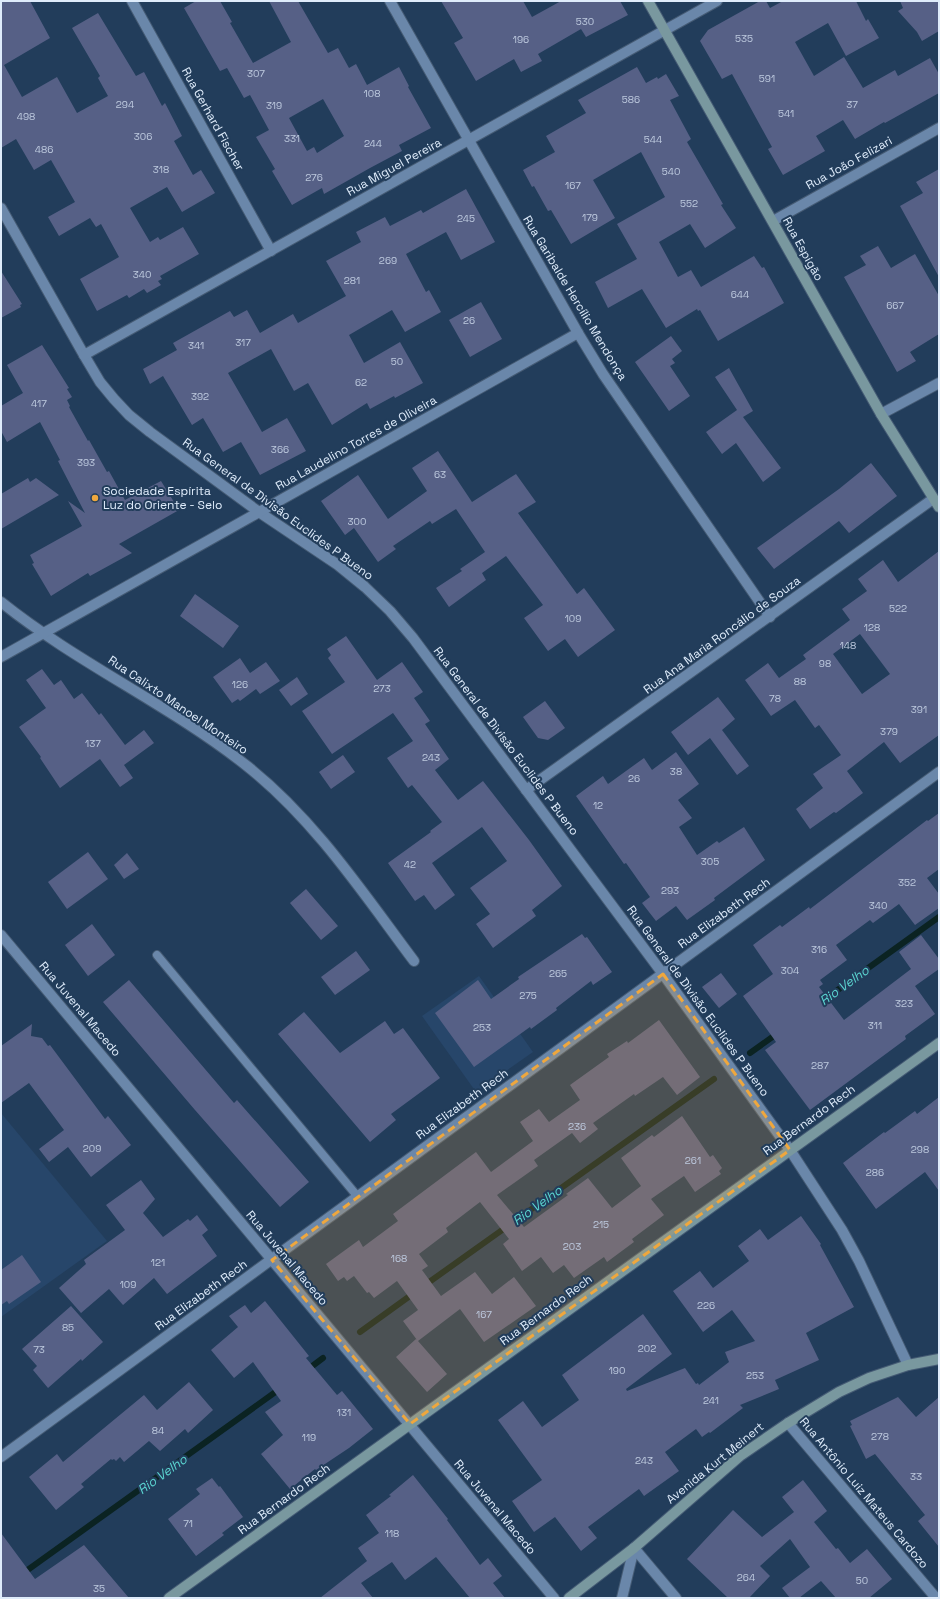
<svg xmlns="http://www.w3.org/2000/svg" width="940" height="1599" viewBox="0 0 940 1599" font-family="'Space Grotesk',sans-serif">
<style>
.built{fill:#27466a}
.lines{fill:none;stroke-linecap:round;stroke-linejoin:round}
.stream{stroke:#0b2322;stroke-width:6}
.building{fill:#566086;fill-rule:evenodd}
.lane-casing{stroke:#455b74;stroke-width:10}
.street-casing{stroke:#455b74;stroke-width:12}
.secondary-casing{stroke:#455b74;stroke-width:12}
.lane{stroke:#6a87aa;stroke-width:8}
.street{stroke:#6a87aa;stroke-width:10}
.secondary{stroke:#79989f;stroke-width:10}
.marked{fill:#efa73d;fill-opacity:0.2;stroke:#efa73d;stroke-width:3;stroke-dasharray:8 5;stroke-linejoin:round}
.poi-dot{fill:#efa73d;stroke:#223d5b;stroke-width:1.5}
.labels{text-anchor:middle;stroke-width:4;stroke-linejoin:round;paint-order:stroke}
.number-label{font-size:10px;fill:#bdc9de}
.street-label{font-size:12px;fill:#dfecfb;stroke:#223d5b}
.poi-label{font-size:12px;fill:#dfecfb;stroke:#223d5b;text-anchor:start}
.water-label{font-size:13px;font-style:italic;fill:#5bd5d1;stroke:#223d5b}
</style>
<rect width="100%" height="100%" fill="#223d5b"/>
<g class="built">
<path d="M 479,976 L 533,1052 L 476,1092 L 422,1016 Z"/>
<path d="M 1,1113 L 107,1241 L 1,1317 Z"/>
</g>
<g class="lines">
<g class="stream">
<path d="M 821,1002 L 939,917"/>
<path d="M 750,1053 L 778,1033"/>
<path d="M 425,1285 L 714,1079"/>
<path d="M 360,1332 L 414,1293"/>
<path d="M 307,1370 L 323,1358"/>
<path d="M 22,1574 L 281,1388"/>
</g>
</g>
<g class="building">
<path d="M 1,1 L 30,1 L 50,38 L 4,65 L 22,97 L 57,77 L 77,113 L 108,96 L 98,78 L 100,76 L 72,28 L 98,13 L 136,76 L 144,72 L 162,106 L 165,103 L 182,136 L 174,141 L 193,175 L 201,170 L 215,193 L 182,212 L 167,187 L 130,208 L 150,242 L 158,237 L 160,240 L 183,227 L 199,254 L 160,276 L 162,279 L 158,281 L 161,285 L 147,293 L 144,289 L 129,298 L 127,295 L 97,311 L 80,279 L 119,257 L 101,224 L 96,227 L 90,218 L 59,236 L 48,217 L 75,202 L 51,160 L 34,170 L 16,139 L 1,148 Z"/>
<path d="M 196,1 L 220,1 L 232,22 L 230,23 L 253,63 L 291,42 L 269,1 L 298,1 L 328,53 L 338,48 L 349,68 L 356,64 L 367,85 L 399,67 L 409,86 L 408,87 L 431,128 L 399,145 L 402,151 L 370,168 L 324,194 L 322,188 L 292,205 L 272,171 L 275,169 L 256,137 L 269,130 L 250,95 L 244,98 L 227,68 L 220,71 L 184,8 ZM 323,99 L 344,136 L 317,153 L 314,147 L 307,151 L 289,118 Z"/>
<path d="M 441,1 L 523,1 L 532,17 L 561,1 L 620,1 L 628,15 L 586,37 L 581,29 L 538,54 L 542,61 L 521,72 L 514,59 L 476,81 L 454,43 L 463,38 Z"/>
<path d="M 760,1 L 766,1 L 770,8 L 783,1 L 856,1 L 866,21 L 868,19 L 879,38 L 846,56 L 828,23 L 795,42 L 814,76 L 844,57 L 863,88 L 895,70 L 898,76 L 930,58 L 939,74 L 939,93 L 885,123 L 884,122 L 855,139 L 843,120 L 816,136 L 825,151 L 783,175 L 768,149 L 772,147 L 732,74 L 722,79 L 700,41 L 708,30 Z"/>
<path d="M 900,1 L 939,1 L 939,31 L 922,41 L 917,32 L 898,11 L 903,8 Z"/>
<path d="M 637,67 L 646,83 L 657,77 L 658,79 L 666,74 L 679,96 L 670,100 L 691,139 L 687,142 L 723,204 L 721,205 L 736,228 L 705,248 L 690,224 L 659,242 L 678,277 L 691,270 L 701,287 L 754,256 L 762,268 L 764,267 L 784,303 L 718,341 L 700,310 L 698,311 L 697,309 L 666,328 L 642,289 L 608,308 L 595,282 L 637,259 L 617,224 L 665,197 L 641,152 L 593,180 L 615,218 L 571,244 L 551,210 L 548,211 L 534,186 L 532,187 L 523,170 L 555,152 L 546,136 L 586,113 L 578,100 Z"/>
<path d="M 939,169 L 939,277 L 900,206 L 923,193 L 916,182 Z"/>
<path d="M 466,189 L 495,242 L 461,260 L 446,232 L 406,254 L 426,292 L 429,290 L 441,312 L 405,332 L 392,310 L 349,335 L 364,363 L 400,342 L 423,383 L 395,398 L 394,396 L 370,409 L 367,403 L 332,425 L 308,383 L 294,391 L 271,349 L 228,373 L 262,432 L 287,418 L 306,451 L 260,475 L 241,442 L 223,452 L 203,418 L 192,425 L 163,376 L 150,384 L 143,369 L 177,350 L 173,343 L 230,311 L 234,317 L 247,310 L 260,333 L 293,314 L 298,323 L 346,296 L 326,261 L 361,242 L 356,232 L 385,217 L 390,226 L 421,210 L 423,213 Z"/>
<path d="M 878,246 L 891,268 L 915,254 L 939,296 L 939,334 L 910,352 L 916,361 L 897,372 L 844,277 L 866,265 L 860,256 Z"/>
<path d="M 1,271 L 22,304 L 20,305 L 21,307 L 1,318 Z"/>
<path d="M 481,302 L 502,339 L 470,357 L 449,320 Z"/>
<path d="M 671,336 L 682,351 L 672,359 L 675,363 L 670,366 L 690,396 L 669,411 L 635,362 Z"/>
<path d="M 42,345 L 69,388 L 67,389 L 72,397 L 67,400 L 70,406 L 69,407 L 88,441 L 89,440 L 107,472 L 109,471 L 125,500 L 161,481 L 179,510 L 119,544 L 132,553 L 90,576 L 88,573 L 51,596 L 32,564 L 34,563 L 30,555 L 82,526 L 68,501 L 85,513 L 58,461 L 60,460 L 40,422 L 7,442 L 1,431 L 1,406 L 23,393 L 7,365 Z"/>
<path d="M 729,368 L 753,411 L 743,417 L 781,468 L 763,482 L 736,443 L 722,454 L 706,432 L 737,410 L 715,377 Z"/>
<path d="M 438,451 L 472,502 L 516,474 L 536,502 L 518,513 L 577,594 L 584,588 L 615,630 L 578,657 L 565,639 L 548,651 L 524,618 L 543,605 L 506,556 L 482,573 L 486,580 L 449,607 L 436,588 L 462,571 L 460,569 L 485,552 L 456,509 L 432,524 L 430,521 L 393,546 L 396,549 L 378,562 L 354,528 L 345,535 L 321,501 L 358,475 L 388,519 L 427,491 L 412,468 Z"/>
<path d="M 871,463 L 897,496 L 849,533 L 839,521 L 774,569 L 757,548 L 839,489 Z"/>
<path d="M 28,478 L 30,482 L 36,478 L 59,495 L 1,529 L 1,494 Z"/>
<path d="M 939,551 L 939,735 L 900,763 L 884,742 L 847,771 L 863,793 L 836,813 L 834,812 L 810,829 L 796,809 L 823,788 L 813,774 L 841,755 L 819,725 L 815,728 L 795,700 L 771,716 L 745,680 L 768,663 L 779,678 L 806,659 L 803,655 L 850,620 L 842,609 L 867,591 L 858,579 L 883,560 L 898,582 ZM 860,634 L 890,674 L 862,694 L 833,654 Z"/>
<path d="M 195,594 L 239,626 L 223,648 L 180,616 Z"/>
<path d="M 346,636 L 377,680 L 402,662 L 423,692 L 414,698 L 430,721 L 425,724 L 449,759 L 435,770 L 458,800 L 483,781 L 529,840 L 562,886 L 532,910 L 536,916 L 493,948 L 476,924 L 490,914 L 470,888 L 507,861 L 482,827 L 432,863 L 455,895 L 435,910 L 424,895 L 415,901 L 388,863 L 431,832 L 430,831 L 442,822 L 412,785 L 408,788 L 387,758 L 413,741 L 393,713 L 332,754 L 302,711 L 345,682 L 328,658 L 331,655 L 327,649 Z"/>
<path d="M 240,658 L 250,673 L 266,662 L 280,681 L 260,694 L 256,689 L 240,701 L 238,699 L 232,703 L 213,677 Z"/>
<path d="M 42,669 L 54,685 L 61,680 L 74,699 L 82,693 L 99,715 L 101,713 L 125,745 L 144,730 L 154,743 L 124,765 L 133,778 L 120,787 L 100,759 L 60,788 L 40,758 L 41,757 L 19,727 L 46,708 L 26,680 Z"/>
<path d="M 297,677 L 308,694 L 291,706 L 279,690 Z"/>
<path d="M 718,697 L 735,719 L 722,730 L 749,766 L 737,775 L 710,738 L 688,755 L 671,732 Z"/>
<path d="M 545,701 L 565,728 L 548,740 L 538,738 L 523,717 Z"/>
<path d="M 676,752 L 699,784 L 678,800 L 692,818 L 679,827 L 697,855 L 717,841 L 719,843 L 744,827 L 765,860 L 714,898 L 715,900 L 687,920 L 676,906 L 656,921 L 642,903 L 650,897 L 626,863 L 624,864 L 576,796 L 603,776 L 608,784 L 644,758 L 652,770 Z"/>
<path d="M 343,755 L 355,772 L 331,789 L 319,772 Z"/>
<path d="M 939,813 L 939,869 L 927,878 L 939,894 L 939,908 L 915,925 L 899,904 L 873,923 L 870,920 L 836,945 L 847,960 L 820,980 L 823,984 L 819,987 L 844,1020 L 911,969 L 899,952 L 921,935 L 939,959 L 939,969 L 915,986 L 935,1014 L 905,1036 L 906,1039 L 810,1110 L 765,1050 L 776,1042 L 743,996 L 773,974 L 753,945 L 780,925 L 782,927 L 809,907 L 810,909 L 927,820 L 928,821 Z"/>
<path d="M 88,852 L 108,879 L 67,909 L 48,882 Z"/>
<path d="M 127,853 L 139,869 L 124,879 L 114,865 Z"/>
<path d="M 306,889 L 338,926 L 321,940 L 290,903 Z"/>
<path d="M 92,924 L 115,955 L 88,976 L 65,945 Z"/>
<path d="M 582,934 L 585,938 L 587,937 L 612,972 L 593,985 L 591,981 L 556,1008 L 557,1010 L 531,1029 L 530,1027 L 474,1067 L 435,1013 L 478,980 L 491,999 L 519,979 L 518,977 Z"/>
<path d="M 356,951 L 370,970 L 335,995 L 321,977 Z"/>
<path d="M 721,973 L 737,994 L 719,1008 L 702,987 Z"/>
<path d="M 129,980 L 234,1103 L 237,1100 L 309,1182 L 280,1207 L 195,1110 L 103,1002 Z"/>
<path d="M 304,1012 L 340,1053 L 385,1021 L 394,1034 L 403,1028 L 440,1078 L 391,1114 L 396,1120 L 370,1142 L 278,1034 Z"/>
<path d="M 659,1020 L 700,1077 L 677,1095 L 663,1077 L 635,1096 L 634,1094 L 593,1123 L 598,1129 L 580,1143 L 572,1133 L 534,1160 L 538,1166 L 497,1195 L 524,1227 L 568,1195 L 566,1194 L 588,1178 L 612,1208 L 641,1186 L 621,1158 L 652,1135 L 654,1137 L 682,1116 L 710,1157 L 713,1155 L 722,1168 L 719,1171 L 721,1174 L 695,1192 L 684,1176 L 651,1199 L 664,1215 L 632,1239 L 634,1242 L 607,1262 L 604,1257 L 574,1278 L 564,1265 L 553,1273 L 541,1257 L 522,1271 L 503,1244 L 509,1239 L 480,1202 L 446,1228 L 448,1232 L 419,1254 L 428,1266 L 422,1270 L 441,1296 L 475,1272 L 492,1294 L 514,1277 L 536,1306 L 484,1342 L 460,1309 L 418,1341 L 447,1374 L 427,1392 L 396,1357 L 416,1339 L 417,1340 L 403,1321 L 418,1310 L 397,1281 L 374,1298 L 369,1292 L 367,1293 L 354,1276 L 347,1281 L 344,1277 L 338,1281 L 326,1264 L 359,1240 L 363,1247 L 398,1221 L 393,1214 L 476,1152 L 491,1172 L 533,1141 L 520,1122 L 539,1109 L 549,1122 L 580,1100 L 570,1085 L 609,1057 L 607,1054 L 627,1041 L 628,1043 Z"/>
<path d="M 32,1024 L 31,1036 L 42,1038 L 48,1046 L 50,1045 L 105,1119 L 108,1116 L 131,1145 L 91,1177 L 68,1147 L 49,1162 L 39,1149 L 64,1130 L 29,1083 L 1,1103 L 1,1046 Z"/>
<path d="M 939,1097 L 939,1191 L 925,1172 L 876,1209 L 843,1163 L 884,1132 L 885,1133 L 915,1111 L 917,1114 Z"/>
<path d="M 141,1180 L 155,1199 L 143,1213 L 163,1237 L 188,1219 L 190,1221 L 197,1215 L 208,1230 L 202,1235 L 217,1256 L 167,1294 L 154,1278 L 123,1305 L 109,1289 L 81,1313 L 59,1288 L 86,1264 L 84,1260 L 125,1230 L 106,1205 Z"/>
<path d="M 801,1216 L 821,1244 L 820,1245 L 854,1307 L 806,1333 L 819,1360 L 775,1380 L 779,1389 L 740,1405 L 743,1408 L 710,1433 L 709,1432 L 702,1437 L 696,1429 L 665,1452 L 679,1471 L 644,1496 L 639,1489 L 588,1527 L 597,1538 L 581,1551 L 555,1517 L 534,1532 L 512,1501 L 542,1480 L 498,1420 L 523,1401 L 542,1427 L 579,1400 L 562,1375 L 643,1314 L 672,1354 L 626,1389 L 627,1391 L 685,1368 L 696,1384 L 698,1383 L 699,1385 L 729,1362 L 725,1352 L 755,1341 L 732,1310 L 703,1332 L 673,1291 L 700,1271 L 713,1288 L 749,1261 L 738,1246 L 760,1229 L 768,1240 Z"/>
<path d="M 22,1255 L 41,1282 L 9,1304 L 7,1301 L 1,1305 L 1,1270 Z"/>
<path d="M 265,1301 L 309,1356 L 306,1358 L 337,1395 L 342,1391 L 373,1429 L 349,1448 L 316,1470 L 315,1469 L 290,1489 L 261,1454 L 283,1435 L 265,1412 L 281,1401 L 253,1362 L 234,1378 L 211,1350 L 238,1327 L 229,1316 L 245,1305 L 251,1313 Z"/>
<path d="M 71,1306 L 103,1342 L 82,1361 L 81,1359 L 48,1388 L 33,1370 L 37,1366 L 22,1349 Z"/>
<path d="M 189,1382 L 213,1410 L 188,1433 L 185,1429 L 160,1451 L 149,1441 L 124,1462 L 120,1457 L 116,1461 L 114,1459 L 112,1460 L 111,1459 L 81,1484 L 84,1487 L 56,1510 L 29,1477 L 57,1454 L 63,1462 L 144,1395 L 157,1410 Z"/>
<path d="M 898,1397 L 916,1417 L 939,1397 L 939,1547 L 918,1521 L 925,1515 L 875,1454 L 866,1459 L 850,1426 L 852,1425 L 850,1421 Z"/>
<path d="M 413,1475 L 448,1519 L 447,1520 L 480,1565 L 488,1558 L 502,1576 L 493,1583 L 505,1598 L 470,1598 L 436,1557 L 405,1580 L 392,1562 L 361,1583 L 373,1598 L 320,1598 L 367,1561 L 358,1548 L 379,1533 L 366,1515 L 391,1496 L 389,1495 Z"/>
<path d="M 212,1478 L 219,1487 L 220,1486 L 243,1517 L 222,1533 L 224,1535 L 196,1556 L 168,1519 L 200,1494 L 196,1489 Z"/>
<path d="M 803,1480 L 827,1511 L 814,1522 L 836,1549 L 838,1548 L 850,1563 L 867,1549 L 892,1579 L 869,1598 L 836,1598 L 821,1581 L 799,1598 L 790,1598 L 782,1588 L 810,1567 L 790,1539 L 760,1566 L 770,1576 L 749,1598 L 728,1598 L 687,1559 L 733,1510 L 762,1537 L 794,1512 L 782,1497 Z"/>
<path d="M 1,1533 L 35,1579 L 84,1545 L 129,1598 L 1,1598 Z"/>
</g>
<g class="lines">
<g class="lane-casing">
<path id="lane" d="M 157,955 L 358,1197"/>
</g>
<g class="street-casing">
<g id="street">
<path d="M 132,1 L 271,251"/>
<path d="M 390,1 L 578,333 L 603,374 L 770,617"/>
<path d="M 1,208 L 84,355 L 100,382 L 114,399 L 129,415 L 150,432 L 259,512 L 338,565 L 365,587 L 390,611 L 413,638 L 663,974 L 790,1150 L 842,1230 L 859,1261 L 908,1365"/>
<path d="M 773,221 L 939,128"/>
<path d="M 84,355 L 717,1"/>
<path d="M 881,414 L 939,383"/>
<path d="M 1,602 C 77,663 170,705 247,766 C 315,820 363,893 414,961"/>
<path d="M 1,657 L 578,333"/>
<path d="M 526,790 L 933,499"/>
<path d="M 1,935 L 554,1598"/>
<path d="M 788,1423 L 936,1598"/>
<path d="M 1,1457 L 939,772"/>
<path d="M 634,1548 L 676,1598"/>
<path d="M 622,1598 L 634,1548"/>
</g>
</g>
<g class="secondary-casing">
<g id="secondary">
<path d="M 648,1 L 881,414 L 939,507"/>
<path d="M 169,1598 L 939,1043"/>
<path d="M 569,1598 L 634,1548 L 740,1456 L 788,1423 L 839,1392 L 869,1378 L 908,1365 L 939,1359"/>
</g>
</g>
<use href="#lane" class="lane"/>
<use href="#street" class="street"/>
<use href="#secondary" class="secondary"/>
</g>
<path class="marked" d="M 663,974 L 790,1150 L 410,1424 L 272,1260 Z"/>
<circle class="poi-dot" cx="95" cy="498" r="4"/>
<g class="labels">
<g class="number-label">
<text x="585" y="25">530</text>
<text x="744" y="42">535</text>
<text x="521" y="43">196</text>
<text x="256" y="77">307</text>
<text x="767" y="82">591</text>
<text x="372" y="97">108</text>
<text x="631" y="103">586</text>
<text x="125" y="108">294</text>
<text x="852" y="108">37</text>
<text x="274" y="109">319</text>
<text x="786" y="117">541</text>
<text x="26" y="120">498</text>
<text x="143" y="140">306</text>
<text x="292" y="142">331</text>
<text x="653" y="143">544</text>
<text x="373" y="147">244</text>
<text x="44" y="153">486</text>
<text x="161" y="173">318</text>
<text x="671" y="175">540</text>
<text x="314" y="181">276</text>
<text x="573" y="189">167</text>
<text x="689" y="207">552</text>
<text x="590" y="221">179</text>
<text x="466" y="222">245</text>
<text x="388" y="264">269</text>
<text x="142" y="278">340</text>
<text x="352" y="284">281</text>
<text x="740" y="298">644</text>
<text x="895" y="309">667</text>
<text x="469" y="324">26</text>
<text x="243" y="346">317</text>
<text x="196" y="349">341</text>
<text x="397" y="365">50</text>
<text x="361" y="386">62</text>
<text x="200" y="400">392</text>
<text x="39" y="407">417</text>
<text x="280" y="453">366</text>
<text x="86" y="466">393</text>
<text x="440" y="478">63</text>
<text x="357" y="525">300</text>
<text x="898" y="612">522</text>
<text x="573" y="622">109</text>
<text x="872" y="631">128</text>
<text x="848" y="649">148</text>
<text x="825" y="667">98</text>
<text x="800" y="685">88</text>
<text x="240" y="688">126</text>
<text x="382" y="692">273</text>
<text x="775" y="702">78</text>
<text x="919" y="713">391</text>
<text x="889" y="735">379</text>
<text x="93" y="747">137</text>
<text x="431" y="761">243</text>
<text x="676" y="775">38</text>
<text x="634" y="782">26</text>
<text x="598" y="809">12</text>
<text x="710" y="865">305</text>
<text x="410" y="868">42</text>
<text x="907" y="886">352</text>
<text x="670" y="894">293</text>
<text x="878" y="909">340</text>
<text x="819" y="953">316</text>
<text x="790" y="974">304</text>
<text x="558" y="977">265</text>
<text x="528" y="999">275</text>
<text x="904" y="1007">323</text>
<text x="875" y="1029">311</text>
<text x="482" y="1031">253</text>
<text x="820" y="1069">287</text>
<text x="577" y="1130">236</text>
<text x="92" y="1152">209</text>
<text x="920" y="1153">298</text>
<text x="693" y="1164">261</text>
<text x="875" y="1176">286</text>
<text x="601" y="1228">215</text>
<text x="572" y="1250">203</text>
<text x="399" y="1262">168</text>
<text x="158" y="1266">121</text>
<text x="128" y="1288">109</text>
<text x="706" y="1309">226</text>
<text x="484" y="1318">167</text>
<text x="68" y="1331">85</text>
<text x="647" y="1352">202</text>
<text x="39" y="1353">73</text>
<text x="617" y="1374">190</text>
<text x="755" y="1379">253</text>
<text x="711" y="1404">241</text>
<text x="344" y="1416">131</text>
<text x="158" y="1434">84</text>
<text x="880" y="1440">278</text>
<text x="309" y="1441">119</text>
<text x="644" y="1464">243</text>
<text x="916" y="1480">33</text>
<text x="188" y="1527">71</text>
<text x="392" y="1537">118</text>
<text x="746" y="1581">264</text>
<text x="862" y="1584">50</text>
<text x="99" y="1592">35</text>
</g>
<g class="street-label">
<text transform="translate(213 119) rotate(61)" y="4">Rua Gerhard Fischer</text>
<text transform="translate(849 163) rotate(-29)" y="4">Rua João Felizari</text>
<text transform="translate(394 167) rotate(-29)" y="4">Rua Miguel Pereira</text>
<text transform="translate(803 249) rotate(61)" y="4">Rua Espigão</text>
<text transform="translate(575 298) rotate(59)" y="4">Rua Garibalde Hercílio Mendonça</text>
<text transform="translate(356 443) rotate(-29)" y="4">Rua Laudelino Torres de Oliveira</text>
<text transform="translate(278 509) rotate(36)" y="4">Rua General de Divisão Euclides P Bueno</text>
<text transform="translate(722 635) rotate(-36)" y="4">Rua Ana Maria Roncálio de Souza</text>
<text transform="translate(178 705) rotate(34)" y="4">Rua Calixto Manoel Monteiro</text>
<text transform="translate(506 741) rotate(53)" y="4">Rua General de Divisão Euclides P Bueno</text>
<text transform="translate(724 913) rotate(-36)" y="4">Rua Elizabeth Rech</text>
<text transform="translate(698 1001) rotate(54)" y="4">Rua General de Divisão Euclides P Bueno</text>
<text transform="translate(80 1009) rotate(50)" y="4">Rua Juvenal Macedo</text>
<text transform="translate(462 1104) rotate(-36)" y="4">Rua Elizabeth Rech</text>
<text transform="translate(809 1120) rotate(-36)" y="4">Rua Bernardo Rech</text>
<text transform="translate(287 1258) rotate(50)" y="4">Rua Juvenal Macedo</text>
<text transform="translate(201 1295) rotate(-36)" y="4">Rua Elizabeth Rech</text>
<text transform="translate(546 1310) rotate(-36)" y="4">Rua Bernardo Rech</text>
<text transform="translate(715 1463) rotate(-39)" y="4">Avenida Kurt Meinert</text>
<text transform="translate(864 1493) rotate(50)" y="4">Rua Antônio Luiz Mateus Cardozo</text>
<text transform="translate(284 1499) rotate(-36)" y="4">Rua Bernardo Rech</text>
<text transform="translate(495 1507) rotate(50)" y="4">Rua Juvenal Macedo</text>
</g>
<g class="poi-label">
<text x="103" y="495">Sociedade Espírita<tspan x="103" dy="14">Luz do Oriente - Selo</tspan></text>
</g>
<g class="water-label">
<text transform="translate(844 985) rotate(-36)" y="5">Rio Velho</text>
<text transform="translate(537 1205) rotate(-36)" y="5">Rio Velho</text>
<text transform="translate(162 1474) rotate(-36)" y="5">Rio Velho</text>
</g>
</g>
<rect width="940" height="1599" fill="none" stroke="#dfecfb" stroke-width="4"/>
</svg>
